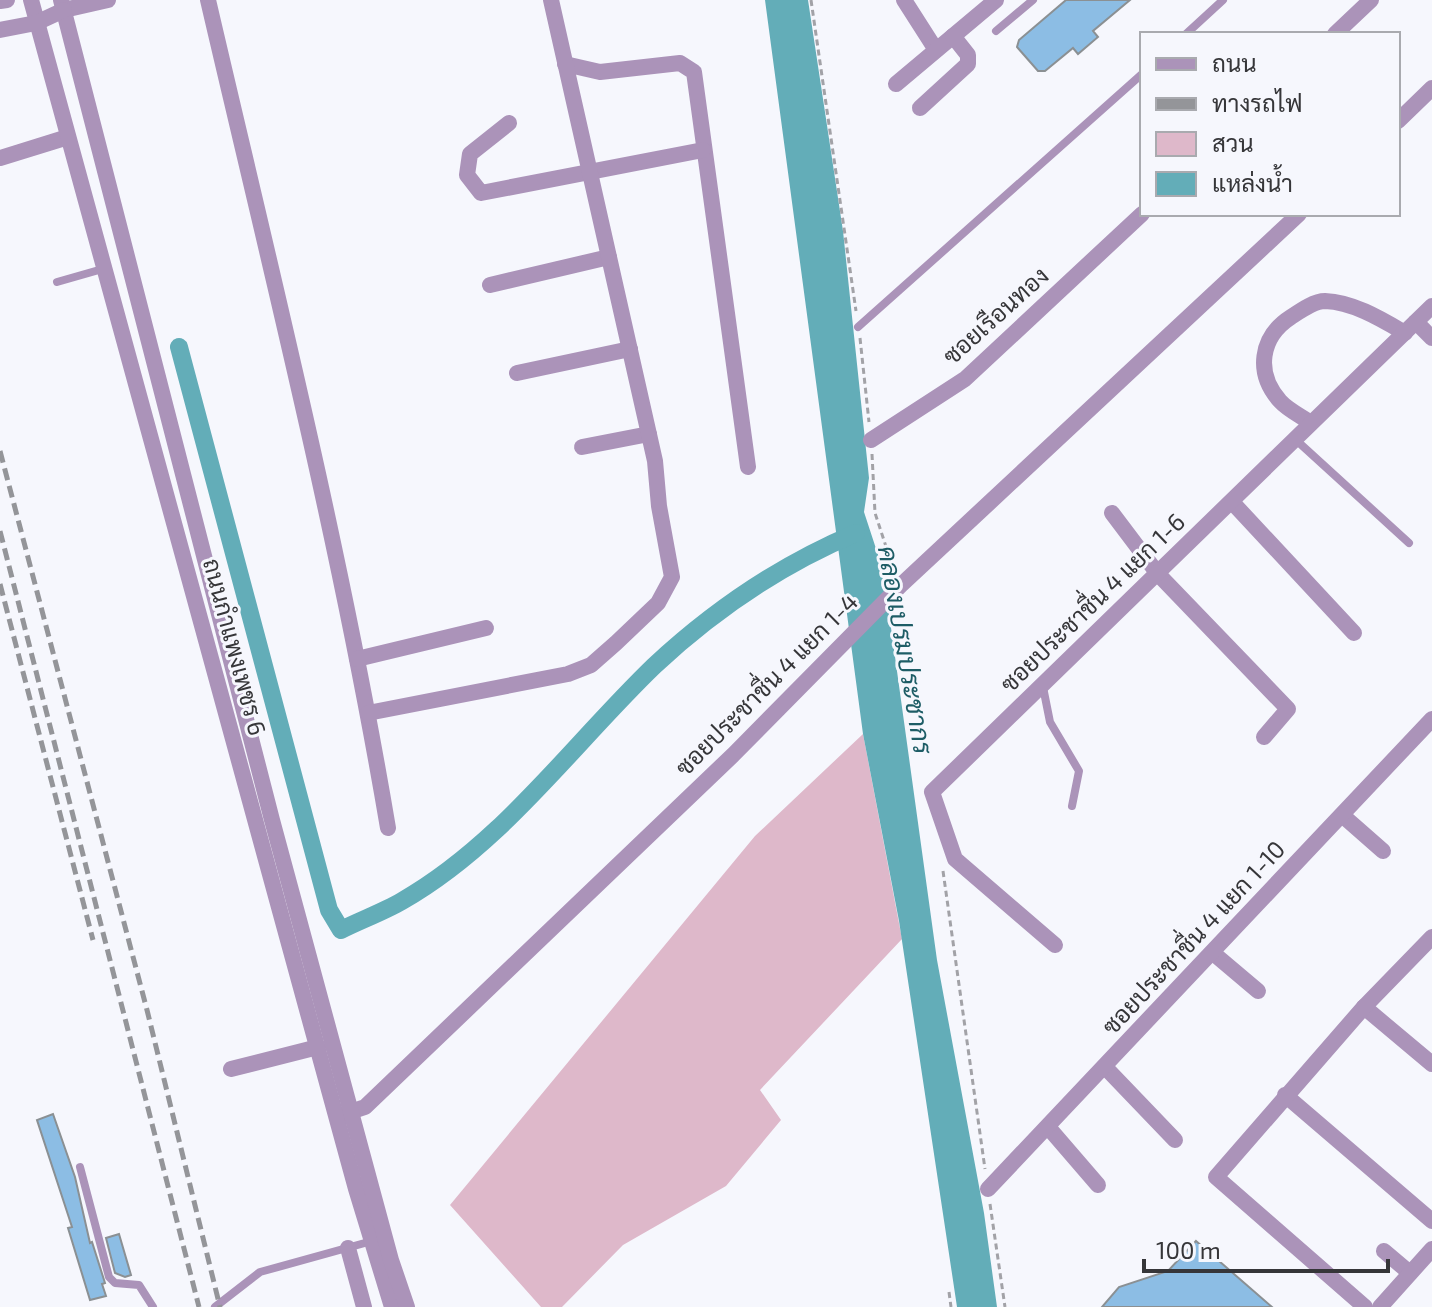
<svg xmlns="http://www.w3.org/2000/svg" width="1432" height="1307" viewBox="0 0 1432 1307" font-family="'Exo 2',Sarabun,sans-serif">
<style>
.green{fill:#deb8ca}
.water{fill:#63adb8}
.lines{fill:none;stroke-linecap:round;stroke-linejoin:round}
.canal{stroke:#63adb8;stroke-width:18}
.building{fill:#8cbde4;stroke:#8b9093;stroke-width:2}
.path{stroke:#a2a2a7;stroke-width:3;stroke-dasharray:6 4;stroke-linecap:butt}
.service{stroke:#ab93b9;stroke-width:8}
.minor{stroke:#ab93b9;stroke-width:16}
.tertiary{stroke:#ab93b9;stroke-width:16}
.rail{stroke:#949599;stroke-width:5;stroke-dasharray:12 6;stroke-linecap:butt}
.labels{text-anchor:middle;stroke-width:6;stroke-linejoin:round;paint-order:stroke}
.street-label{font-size:24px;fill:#363639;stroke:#f6f7fd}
.water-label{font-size:26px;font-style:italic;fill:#1e5d66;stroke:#f6f7fd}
</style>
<rect width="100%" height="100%" fill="#f6f7fd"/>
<path class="green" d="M 863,734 L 902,939 L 760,1090 L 781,1120 L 726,1186 L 623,1245 L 562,1307 L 541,1307 L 450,1205 L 755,836 Z"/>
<path class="water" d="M 765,0 L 808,0 L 843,231 L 869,478 L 864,512 L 883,570 L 937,960 L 984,1213 L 997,1307 L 957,1307 L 899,921 L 863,734 Z"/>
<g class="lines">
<path class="canal" d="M 179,347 L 329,910 L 341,930 C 361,920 383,912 402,901 C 502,844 572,745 654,666 C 714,610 780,565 856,533"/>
</g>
<g class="building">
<path d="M 1066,0 L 1130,0 L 1093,31 L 1098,37 L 1078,54 L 1073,48 L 1045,71 L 1038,71 L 1017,47 L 1019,40 Z"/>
<path d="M 53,1114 L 75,1177 L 90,1243 L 92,1242 L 105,1283 L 102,1284 L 106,1296 L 90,1300 L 68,1228 L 72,1227 L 37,1120 Z"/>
<path d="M 119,1234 L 131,1275 L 125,1277 L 115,1273 L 106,1238 Z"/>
<path d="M 1196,1241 L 1272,1307 L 1102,1307 L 1119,1287 L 1168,1271 Z"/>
</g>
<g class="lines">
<g class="path">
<path d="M 811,0 L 856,311"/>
<path d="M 860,338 L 869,422"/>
<path d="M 872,454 L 875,513 L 894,571"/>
<path d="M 943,871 L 985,1169"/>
<path d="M 990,1204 L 1005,1307"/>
<path d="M 949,1292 L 951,1307"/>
</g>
<g class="service">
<path d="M 996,31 L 1033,0"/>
<path d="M 1186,34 L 1223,0"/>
<path d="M 57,282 L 106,268"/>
<path d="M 858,327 L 1142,74"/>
<path d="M 1296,440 L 1409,543"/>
<path d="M 1043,687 L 1050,722 L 1079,771 L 1072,806"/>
<path d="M 80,1167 L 109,1277 L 115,1283 L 139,1285 L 153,1307"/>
<path d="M 215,1307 L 260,1272 L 372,1241"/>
</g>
<g class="minor">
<path d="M 208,0 C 272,275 341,549 388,828"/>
<path d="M 904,0 L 936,50"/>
<path d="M 64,10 L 108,0"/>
<path d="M 1335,34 L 1371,0"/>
<path d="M 565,64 L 600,72 L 680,63 L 694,72 L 748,467"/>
<path d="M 896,84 L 996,0"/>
<path d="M 920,108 L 968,64 L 968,55 L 953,36"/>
<path d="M 1398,121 L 1432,88"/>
<path d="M 509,123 L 470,154 L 467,175 L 481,193 L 703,150"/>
<path d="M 0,158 L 68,137"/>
<path d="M 490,285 L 609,257"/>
<path d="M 1416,322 L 1432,338"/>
<path d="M 517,373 L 630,349"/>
<path d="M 1311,423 C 1301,416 1288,410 1280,401 C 1255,373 1260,337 1291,317 C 1300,311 1314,301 1325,301 C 1353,302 1381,319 1405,333"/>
<path d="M 871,440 L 965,379 L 1142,214"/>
<path d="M 582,447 L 649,434"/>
<path d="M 1232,502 L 1354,633"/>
<path d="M 1112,513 L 1158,574 L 1288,709 L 1264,737"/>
<path d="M 357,659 L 486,628"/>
<path d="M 368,713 L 568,674 L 591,665 L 616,643 L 658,603 L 672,577 L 659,506 L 655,461 L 551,0"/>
<path d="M 1342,815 L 1383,851"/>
<path d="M 1055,945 L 955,859 L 932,792 L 1432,306"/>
<path d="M 1213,953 L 1258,991"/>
<path d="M 1364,1007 L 1432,1064"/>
<path d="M 1105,1067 L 1175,1140"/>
<path d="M 231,1069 L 318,1047"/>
<path d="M 1285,1095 L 1432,1221"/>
<path d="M 338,1116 L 365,1107 L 733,755 L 901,585 L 1299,214"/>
<path d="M 1048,1127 L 1098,1185"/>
<path d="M 988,1189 L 1432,719"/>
<path d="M 348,1248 L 364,1307"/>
<path d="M 1384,1251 L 1410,1273"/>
<path d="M 1365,1307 L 1216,1177 L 1364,1007 L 1432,937"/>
<path d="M 1380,1307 L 1432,1249"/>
</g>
<g class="tertiary">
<path d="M 31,0 L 356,1189 L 392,1307"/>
<path d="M 61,0 L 272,820 L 391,1260 L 407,1307"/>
<path d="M 0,1 L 7,0"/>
<path d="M 0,30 L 36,23 L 64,10"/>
</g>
<g class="rail">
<path d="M 0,451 L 147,1010 L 220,1307"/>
<path d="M 0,531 L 199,1307"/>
<path d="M 0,584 L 93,940"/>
</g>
</g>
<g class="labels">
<g class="street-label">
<text transform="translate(996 316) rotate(-42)" y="8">ซอยเรือนทอง</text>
<text transform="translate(1093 603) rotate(-44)" y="8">ซอยประชาชื่น 4 แยก 1-6</text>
<text transform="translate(234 647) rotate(75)" y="8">ถนนกำแพงเพชร 6</text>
<text transform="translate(767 685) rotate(-45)" y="8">ซอยประชาชื่น 4 แยก 1-4</text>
<text transform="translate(1194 938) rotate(-47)" y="8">ซอยประชาชื่น 4 แยก 1-10</text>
</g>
<g class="water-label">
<text transform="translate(905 650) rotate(80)" y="9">คลองเปรมประชากร</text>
</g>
</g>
<rect x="1140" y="32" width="260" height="184" fill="#f6f7fd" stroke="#a9aaaf" stroke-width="2"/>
<rect x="1156" y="58" width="40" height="12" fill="#ab93b9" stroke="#a9aaaf" stroke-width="2"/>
<text x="1212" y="72" font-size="24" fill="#363639">ถนน</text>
<rect x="1156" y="98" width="40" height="12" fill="#949599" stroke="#a9aaaf" stroke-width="2"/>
<text x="1212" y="112" font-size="24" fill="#363639">ทางรถไฟ</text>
<rect x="1156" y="132" width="40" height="24" fill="#deb8ca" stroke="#a9aaaf" stroke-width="2"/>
<text x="1212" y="152" font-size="24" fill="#363639">สวน</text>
<rect x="1156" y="172" width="40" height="24" fill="#63adb8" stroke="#a9aaaf" stroke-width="2"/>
<text x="1212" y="192" font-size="24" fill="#363639">แหล่งน้ำ</text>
<path d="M1144 1259v12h244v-12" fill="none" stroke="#363639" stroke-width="4"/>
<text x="1156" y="1259" font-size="24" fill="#363639" stroke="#f6f7fd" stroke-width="6" paint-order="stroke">100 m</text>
</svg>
